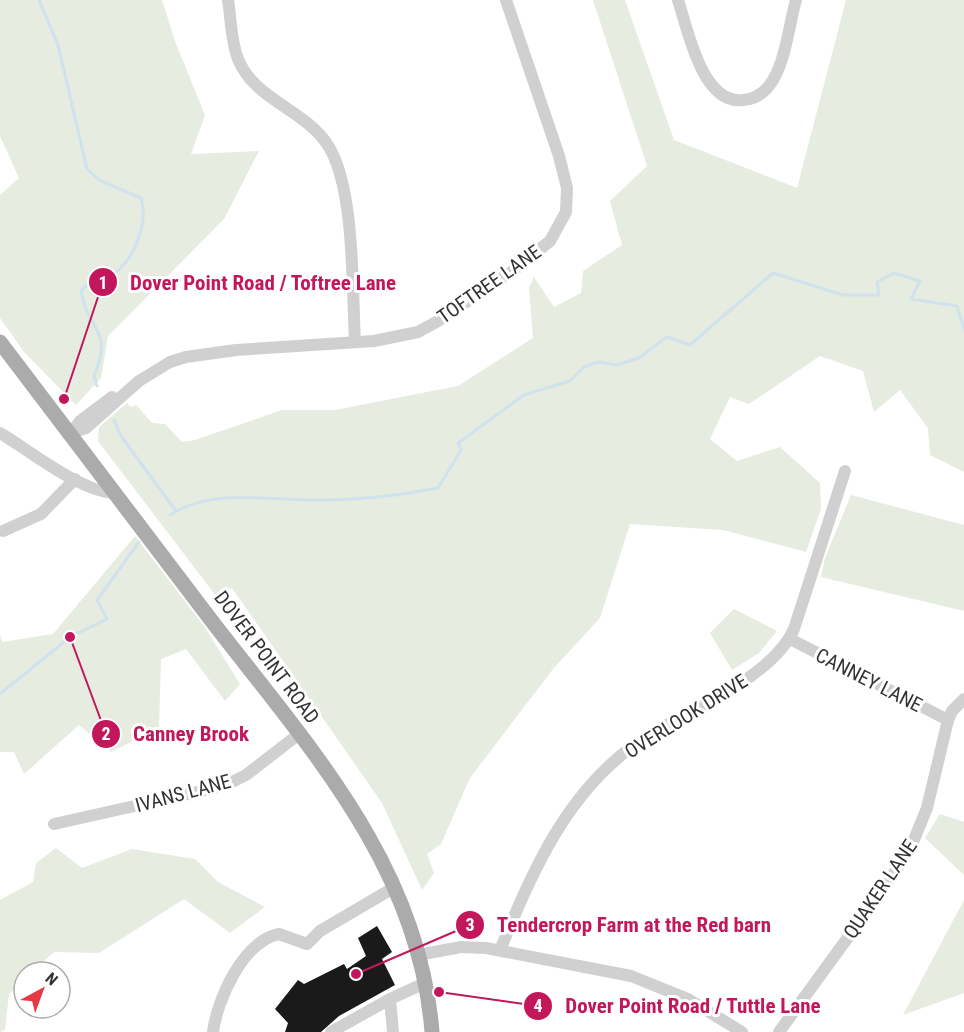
<svg xmlns="http://www.w3.org/2000/svg" width="964" height="1032" viewBox="0 0 964 1032" font-family="'Roboto Condensed',sans-serif">
<style>
.green{fill:#e6ecdf}
.lines{fill:none;stroke-linecap:round;stroke-linejoin:round}
.stream{stroke:#cfe2ee;stroke-width:3}
.building{fill:#1a1a1a}
.minor{stroke:#d0d0d0;stroke-width:12}
.major{stroke:#ababab;stroke-width:15}
.labels{text-anchor:middle;stroke-width:6;stroke-linejoin:round;paint-order:stroke}
.street-label{font-size:20px;fill:#333;stroke:#fff}
.leader{fill:none;stroke:#c2185b;stroke-width:2}
.callout-dot{fill:#c2185b;stroke:#fff;stroke-width:2}
.mark-label{font-size:18px;text-anchor:middle;font-weight:bold;fill:#fff}
.callout-label{font-size:21px;text-anchor:middle;font-weight:bold;fill:#c2185b;stroke:#fff;stroke-width:6;stroke-linejoin:round;paint-order:stroke}
</style>
<rect width="100%" height="100%" fill="#fff"/>
<g class="green">
<path d="M 0,0 L 162,0 L 176,44 L 205,115 L 191,154 L 259,151 L 224,219 L 108,336 L 101,378 L 76,405 L 24,352 L 0,318 L 0,195 L 19,178 L 0,136 Z"/>
<path d="M 593,0 L 625,0 L 674,140 L 797,188 L 846,0 L 964,0 L 964,472 L 930,455 L 928,428 L 900,390 L 874,412 L 863,371 L 820,356 L 749,404 L 730,397 L 710,439 L 737,461 L 780,447 L 820,483 L 821,509 L 806,552 L 723,530 L 630,524 L 600,618 L 553,669 L 470,778 L 441,844 L 427,854 L 434,873 L 422,890 L 382,803 L 232,588 L 216,596 L 98,441 L 99,427 L 127,403 L 131,407 L 136,405 L 152,423 L 165,424 L 182,442 L 195,440 L 282,410 L 335,410 L 458,386 L 533,338 L 529,288 L 534,277 L 554,307 L 581,293 L 583,271 L 622,245 L 610,201 L 647,166 Z"/>
<path d="M 851,495 L 964,525 L 964,611 L 821,577 L 825,558 Z"/>
<path d="M 135,536 L 204,626 L 240,684 L 225,701 L 186,649 L 161,659 L 159,728 L 111,752 L 79,725 L 24,774 L 14,752 L 0,752 L 0,635 L 2,642 L 53,634 Z"/>
<path d="M 734,609 L 777,631 L 759,653 L 732,670 L 710,633 Z"/>
<path d="M 940,814 L 964,822 L 964,875 L 925,838 Z"/>
<path d="M 56,848 L 82,868 L 132,849 L 195,859 L 218,882 L 265,907 L 230,933 L 184,899 L 99,953 L 54,952 L 32,972 L 24,972 L 24,980 L 9,994 L 5,1030 L 0,1032 L 0,900 L 33,882 L 36,863 Z"/>
<path d="M 964,900 L 964,993 L 903,1015 Z"/>
</g>
<g class="lines">
<g class="stream">
<path d="M 39,0 L 58,45 L 87,169 L 99,180 L 141,198 C 149,225 132,266 107,278 L 97,274 L 81,291 C 88,332 114,329 94,376 L 97,386"/>
<path d="M 114,420 L 121,436 L 176,511"/>
<path d="M 170,515 C 212,487 271,501 319,500 C 360,500 398,496 438,488 L 461,450 L 458,443 L 524,395 L 570,381 L 584,367 L 598,362 L 617,365 L 639,358 L 667,337 L 690,345 L 773,273 L 843,295 L 879,295 L 877,282 L 894,273 L 920,281 L 911,299 L 957,306 L 964,329"/>
<path d="M 0,694 L 70,637 L 107,619 L 97,600 L 139,542"/>
</g>
</g>
<path class="building" d="M 377,926 L 392,952 L 382,959 L 395,985 L 339,1016 L 321,1032 L 285,1032 L 288,1023 L 275,1009 L 298,980 L 304,984 L 344,964 L 347,969 L 366,956 L 358,938 Z"/>
<g class="lines">
<g class="minor">
<path d="M 228,0 C 231,19 231,41 238,59 C 255,101 307,110 329,147 C 355,190 352,290 355,342"/>
<path d="M 678,0 C 688,30 702,105 743,100 C 757,99 766,92 773,80 C 786,58 789,25 796,0"/>
<path d="M 0,433 C 32,452 79,491 115,493"/>
<path d="M 71,433 L 86,428 L 139,381 L 170,362 L 186,357 L 236,350 L 374,341 L 418,332 L 438,321 L 514,270 L 550,241 L 566,212 L 567,188 L 559,156 L 506,0"/>
<path d="M 71,433 L 80,421 L 112,397"/>
<path d="M 3,531 L 41,514 L 75,479"/>
<path d="M 790,639 L 948,720"/>
<path d="M 54,824 L 224,786 L 246,775 L 299,734"/>
<path d="M 500,950 C 530,878 559,808 619,757 C 668,715 769,685 794,629 L 845,471"/>
<path d="M 418,955 L 461,947 L 486,948 L 631,976 L 688,999 L 742,1032"/>
<path d="M 213,1032 C 217,1000 243,941 279,934 L 307,944 L 320,931 L 395,887"/>
<path d="M 331,1032 L 390,999"/>
<path d="M 393,1032 L 390,999 L 425,983"/>
<path d="M 779,1032 L 884,888 L 911,847 L 927,808 L 948,720 L 952,711 L 964,699"/>
</g>
<path class="major" d="M 0,342 C 70,435 141,527 211,620 C 308,746 419,865 432,1032"/>
</g>
<g class="labels">
<g class="street-label">
<text transform="translate(489 284) rotate(-35)" y="7">TOFTREE LANE</text>
<text transform="translate(267 657) rotate(53)" y="7">DOVER POINT ROAD</text>
<text transform="translate(869 680) rotate(27)" y="7">CANNEY LANE</text>
<text transform="translate(686 716) rotate(-32)" y="7">OVERLOOK DRIVE</text>
<text transform="translate(183 793) rotate(-15)" y="7">IVANS LANE</text>
<text transform="translate(880 889) rotate(-56)" y="7">QUAKER LANE</text>
</g>
</g>
<path class="leader" d="M64 399L103 282M70 637L106 734M356 974L470 925M439 992L538 1006"/>
<g class="callout-dot">
<circle cx="64" cy="399" r="6"/>
<circle cx="70" cy="637" r="6"/>
<circle cx="356" cy="974" r="6"/>
<circle cx="439" cy="992" r="6"/>
<circle cx="103" cy="282" r="15"/>
<circle cx="106" cy="734" r="15"/>
<circle cx="470" cy="925" r="15"/>
<circle cx="538" cy="1006" r="15"/>
</g>
<g class="mark-label">
<text x="103" y="289">1</text>
<text x="106" y="740">2</text>
<text x="470" y="931">3</text>
<text x="538" y="1012">4</text>
</g>
<g class="callout-label">
<text x="263" y="290">Dover Point Road / Toftree Lane</text>
<text x="191" y="741">Canney Brook</text>
<text x="634" y="932">Tendercrop Farm at the Red barn</text>
<text x="693" y="1013">Dover Point Road / Tuttle Lane</text>
</g>
<g transform="translate(42 990) rotate(41)"><circle r="28" fill="#ffffff" stroke="#adadad" stroke-width="1.5"/>
<path d="M0-4.5L10 22L0 15L-10 22Z" fill="#e63946"/>
<text y="-9" font-size="16" font-weight="bold" text-anchor="middle" fill="#333333">N</text>
</g>
</svg>
